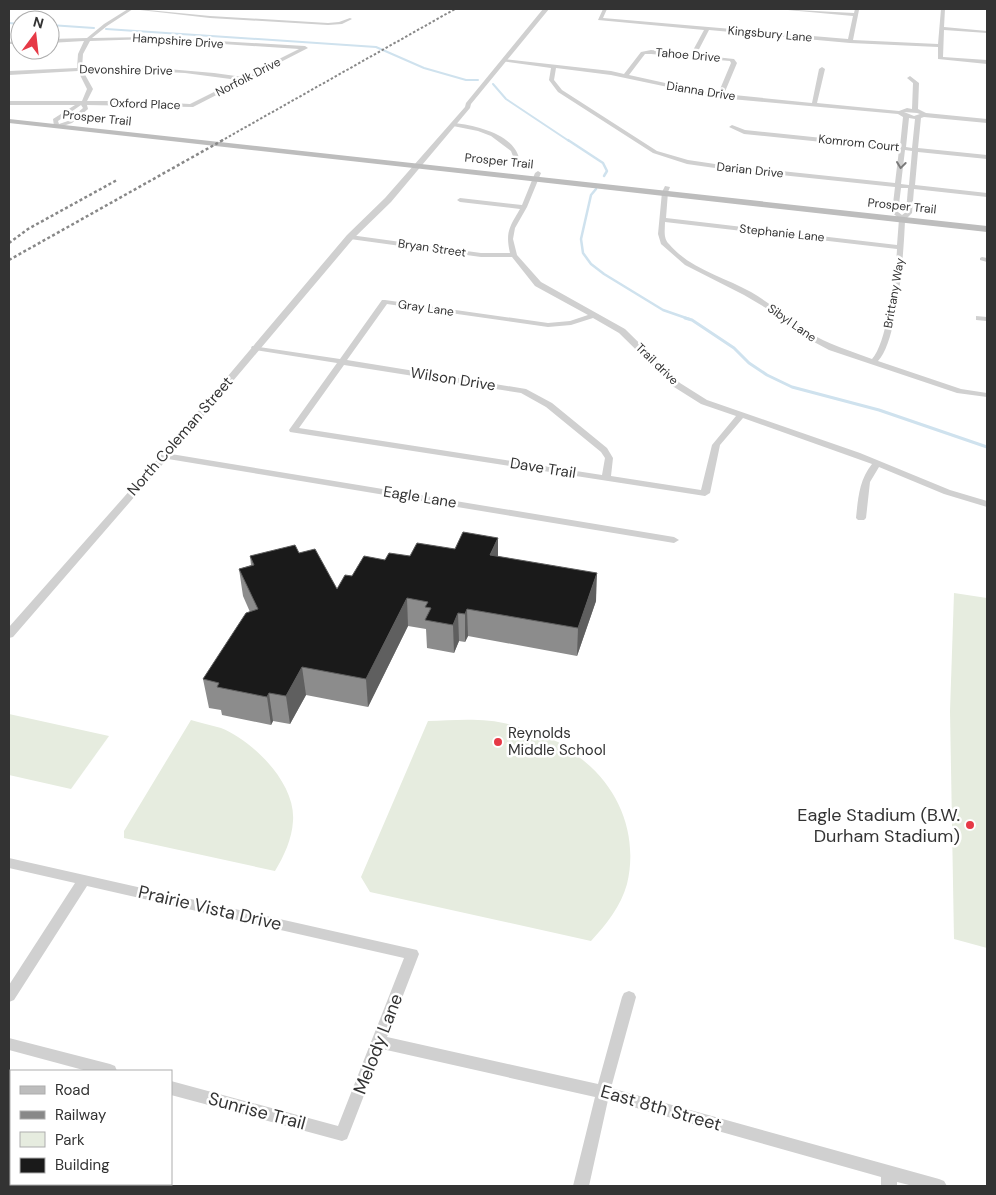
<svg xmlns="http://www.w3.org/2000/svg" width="996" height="1195" viewBox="0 0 996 1195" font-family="'DM Sans',sans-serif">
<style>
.green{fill:#e6ecdf}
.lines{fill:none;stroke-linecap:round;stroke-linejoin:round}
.stream-far2{stroke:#cfe2ee;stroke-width:2}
.stream-far1{stroke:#cfe2ee;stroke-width:2.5}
.stream{stroke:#cfe2ee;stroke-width:3}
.minor{fill:#d0d0d0;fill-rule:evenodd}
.tertiary{fill:#d0d0d0;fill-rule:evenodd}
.secondary{fill:#bdbdbd;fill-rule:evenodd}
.rail-far1{stroke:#888;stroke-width:2;stroke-dasharray:2.5 2;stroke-linecap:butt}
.rail{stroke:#888;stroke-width:2.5;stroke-dasharray:3 2.5;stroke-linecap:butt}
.wall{fill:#8c8c8c}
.shaded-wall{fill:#5f5f5f}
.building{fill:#1a1a1a;stroke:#5f5f5f}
.oneway{stroke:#7a7a7a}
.poi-dot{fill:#e63946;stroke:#fff;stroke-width:2}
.labels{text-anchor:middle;stroke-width:5;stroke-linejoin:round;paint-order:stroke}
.far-street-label{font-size:12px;fill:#333;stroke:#fff}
.street-label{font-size:15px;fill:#333;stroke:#fff}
.poi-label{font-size:15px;fill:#333;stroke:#fff;text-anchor:start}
.near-poi-label{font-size:18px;fill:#333;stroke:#fff;text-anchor:end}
.near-street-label{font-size:18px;fill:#333;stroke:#fff}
</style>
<rect width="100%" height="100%" fill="#fff"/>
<g class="green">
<path d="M 954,593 L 987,598 L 987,948 L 954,939 L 950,711 Z"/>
<path d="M 9,714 L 109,736 L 71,789 L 9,775 Z"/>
<path d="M 191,720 C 200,723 211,725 221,728 C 253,741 296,783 293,821 C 292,839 284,856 275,871 L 124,838 L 124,831 Z"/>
<path d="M 428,721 C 456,720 488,717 515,726 C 529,731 544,736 558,742 C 564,745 570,750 576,755 C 618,784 639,834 627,884 C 621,906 606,925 591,941 L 370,892 L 361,877 Z"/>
</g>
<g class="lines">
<g class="stream-far2">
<path d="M 9,23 L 20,24"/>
<path d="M 50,25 L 94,28"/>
<path d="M 106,29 L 376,47 L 424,68 L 466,80 L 478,80"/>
<path d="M 493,84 L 506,99 L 569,141"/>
</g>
<g class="stream-far1">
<path d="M 568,140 L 603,163 L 607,171 L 604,176"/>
<path d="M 596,189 L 591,195 L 581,239 L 583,253 L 591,264 L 604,274 L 663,310 L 689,319"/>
</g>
<path class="stream" d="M 685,318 L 692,320 L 734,348 L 749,363 L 767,375 L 792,387 L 879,410 L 987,447"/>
<g class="minor">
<path d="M 128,9 L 133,9 L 107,26 L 92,38 L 149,37 L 305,46 L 308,48 L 193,107 L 87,105 L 88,109 L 72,123 L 57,128 L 54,126 L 53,119 L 75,105 L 9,105 L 9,101 L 82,101 L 87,89 L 78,71 L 9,75 L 9,71 L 77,68 L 78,54 L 84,41 L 50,43 L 50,39 L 87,38 L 104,24 ZM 149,39 L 299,49 L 243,77 L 214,73 L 156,68 L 82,68 L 83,54 L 90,41 ZM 126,70 L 185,73 L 238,80 L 190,104 L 134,101 L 87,101 L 93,89 L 83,71 ZM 81,105 L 83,108 L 68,121 L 59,124 L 58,121 Z"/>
<path d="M 138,9 L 210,16 L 328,23 L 339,22 L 350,18 L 352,19 L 342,24 L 328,25 L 210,18 L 140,10 Z"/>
<path d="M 603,9 L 607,9 L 603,18 L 848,39 L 853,16 L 777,9 L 854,13 L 855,9 L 858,9 L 859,10 L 853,40 L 938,44 L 941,9 L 945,9 L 944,27 L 987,31 L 987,33 L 944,30 L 943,57 L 987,60 L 987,64 L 938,59 L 938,47 L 850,43 L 709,30 L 696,55 L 734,59 L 737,63 L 724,94 L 812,103 L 819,69 L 822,67 L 825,69 L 817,103 L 899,111 L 907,108 L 912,109 L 913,83 L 907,78 L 910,76 L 919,83 L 918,109 L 926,113 L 987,119 L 987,123 L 924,117 L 921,118 L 918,148 L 987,155 L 987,159 L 918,152 L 915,185 L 987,193 L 987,197 L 914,189 L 912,213 L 905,220 C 904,249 898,341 878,361 L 961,389 L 987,393 L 987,397 L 957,393 L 829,350 L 801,335 L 766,308 L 744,295 L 685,265 L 661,244 L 658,234 L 662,192 L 665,186 L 670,187 L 668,192 L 666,218 L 897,245 L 899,219 L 892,212 L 895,187 L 715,168 L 687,164 L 653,153 L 558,92 L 549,80 L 551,68 L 501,61 L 504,59 L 611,71 L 624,74 L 641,52 L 651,50 L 691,54 L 704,30 L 598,20 ZM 645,54 L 651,54 L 730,61 L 731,63 L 718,94 L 706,92 L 629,75 ZM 556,68 L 611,75 L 720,98 L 898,114 L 903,117 L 900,146 L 745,130 L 732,125 L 729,127 L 744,134 L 899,150 L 895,183 L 715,164 L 688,160 L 657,151 L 562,90 L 554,80 ZM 904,112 L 917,113 L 920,114 L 914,116 ZM 909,118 L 915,119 L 912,148 L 906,147 ZM 905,150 L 912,151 L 909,185 L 901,184 ZM 901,188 L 908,188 L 906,212 L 902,215 L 898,212 ZM 665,222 L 897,249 C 896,271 887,344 872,359 C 850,351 828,344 808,332 C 788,320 772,304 751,292 C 724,277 690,269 669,244 C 663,238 665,230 665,222 Z"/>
<path d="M 20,40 L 20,44 L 9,44 L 9,42 Z"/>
<path d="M 455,123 C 477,126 513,134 519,158 L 514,159 L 511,151 L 491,136 L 478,131 L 453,126 L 452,125 Z"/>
<path d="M 538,171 L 541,173 L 527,207 L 515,228 L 513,239 L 517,255 L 541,282 L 625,329 L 680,383 L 707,400 L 860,453 L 950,490 L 987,501 L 987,507 L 944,494 L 879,467 L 870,482 L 866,518 L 864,520 L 858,520 L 856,518 C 858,499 859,480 872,464 L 743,418 L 720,445 L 710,493 L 705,496 L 290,432 L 289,430 L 337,363 L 255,350 L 251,348 L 252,346 L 340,359 L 382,300 L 385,300 L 548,323 L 570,321 L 588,315 L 535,286 L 512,257 L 481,257 L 350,239 L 347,237 L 350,235 L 481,253 L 510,253 C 505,232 510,226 520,209 L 460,202 L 457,200 L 460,198 L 522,205 L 535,173 ZM 387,304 L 548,327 L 571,325 L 593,318 L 619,333 L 674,387 L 701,404 L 736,416 L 712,445 L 701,490 L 611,476 L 613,458 L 607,448 L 552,403 L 526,389 L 347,360 ZM 344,365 L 521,393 L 546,407 L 601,452 L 605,458 L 602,475 L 299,428 Z"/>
<path d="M 982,257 L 987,258 L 987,262 L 980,260 L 980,258 Z"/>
<path d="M 976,316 L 987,317 L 987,321 L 976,320 Z"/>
<path d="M 165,453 L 674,537 L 679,540 L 674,543 L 162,458 L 161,456 L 162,454 Z"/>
<path d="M 9,858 L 417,950 L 419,954 L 387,1037 L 598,1084 L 622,997 L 624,993 L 629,991 L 634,993 L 636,997 L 611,1088 L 939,1179 L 944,1181 L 947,1186 L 913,1186 L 897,1182 L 897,1186 L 881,1186 L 881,1177 L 608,1100 L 589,1186 L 573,1186 L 595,1097 L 382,1049 L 349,1134 L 347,1139 L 342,1141 L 171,1095 L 171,1081 L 338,1126 L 404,958 L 87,886 L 14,1000 L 9,1002 L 9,985 L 75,883 L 9,868 Z"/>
<path d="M 9,1038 L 110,1064 L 115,1066 L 117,1071 L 87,1071 L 9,1050 Z"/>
</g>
<path class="tertiary" d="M 543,9 L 549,9 L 471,104 L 470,108 L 391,202 L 353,239 L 168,458 L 13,637 L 9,638 L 9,627 L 162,454 L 347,235 L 385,198 L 465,107 L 466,103 Z"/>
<path class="secondary" d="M 9,119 L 987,226 L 987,232 L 9,123 Z"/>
<path class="rail-far1" d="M 221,141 L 455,9"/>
<g class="rail">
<path d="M 9,243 L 28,229 L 117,180"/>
<path d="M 9,260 L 223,140"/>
</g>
</g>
<path class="wall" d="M 299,553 L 337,589 L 352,576 L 385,560 L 410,556 L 498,556 L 596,601 L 577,656 L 468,636 L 465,642 L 459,641 L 454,653 L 427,648 L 426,629 L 408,626 L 368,707 L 306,695 L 290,724 L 273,721 L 271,725 L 222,715 L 221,710 L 209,708 L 203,679 L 250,612 L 243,596 L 239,569 L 251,565 L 250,556 Z"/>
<g class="shaded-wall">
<path d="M 498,538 L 498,566 L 490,555 Z"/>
<path d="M 597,573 L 596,601 L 577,656 L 578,628 Z"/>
<path d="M 407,598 L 408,626 L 368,707 L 366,679 Z"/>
<path d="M 467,609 L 468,636 L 465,642 L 465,614 Z"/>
<path d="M 458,613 L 459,641 L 454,653 L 453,625 Z"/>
<path d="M 302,667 L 306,695 L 290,724 L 286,696 Z"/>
<path d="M 269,693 L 273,721 L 271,725 L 267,697 Z"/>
</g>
<path class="building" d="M 463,532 L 498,538 L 490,555 L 597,573 L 578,628 L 467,609 L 465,614 L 458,613 L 453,625 L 425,620 L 431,608 L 425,607 L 428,602 L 407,598 L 366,679 L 302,667 L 286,696 L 269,693 L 267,697 L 217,687 L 219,683 L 203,679 L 246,613 L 258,609 L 239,569 L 254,565 L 250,556 L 295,545 L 299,553 L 315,549 L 337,589 L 345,575 L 352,576 L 364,556 L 385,560 L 389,553 L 410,556 L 417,543 L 455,549 Z"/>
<defs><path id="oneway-chevron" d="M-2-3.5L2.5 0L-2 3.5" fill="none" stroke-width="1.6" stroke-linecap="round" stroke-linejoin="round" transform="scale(1.25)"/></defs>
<use class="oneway" href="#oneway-chevron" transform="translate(901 165) rotate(97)"/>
<g class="poi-dot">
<circle cx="498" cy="742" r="5"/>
<circle cx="970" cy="825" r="5"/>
</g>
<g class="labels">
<g class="far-street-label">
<text transform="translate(770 34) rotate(5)" y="4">Kingsbury Lane</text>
<text transform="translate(178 41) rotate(4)" y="4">Hampshire Drive</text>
<text transform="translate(688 55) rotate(5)" y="4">Tahoe Drive</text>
<text transform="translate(126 70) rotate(1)" y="4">Devonshire Drive</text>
<text transform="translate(248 77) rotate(-27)" y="4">Norfolk Drive</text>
<text transform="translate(701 91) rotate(9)" y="4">Dianna Drive</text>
<text transform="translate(145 104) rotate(2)" y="4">Oxford Place</text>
<text transform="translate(97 118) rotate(6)" y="4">Prosper Trail</text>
<text transform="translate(859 143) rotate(6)" y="4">Komrom Court</text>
<text transform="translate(499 161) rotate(6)" y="4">Prosper Trail</text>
<text transform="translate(750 170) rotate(6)" y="4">Darian Drive</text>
<text transform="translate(902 206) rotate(6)" y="4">Prosper Trail</text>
<text transform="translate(782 233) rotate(6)" y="4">Stephanie Lane</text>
<text transform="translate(432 248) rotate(8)" y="4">Bryan Street</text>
<text transform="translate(894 293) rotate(-80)" y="4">Brittany Way</text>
<text transform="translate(426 308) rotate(8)" y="4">Gray Lane</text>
<text transform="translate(792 323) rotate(35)" y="4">Sibyl Lane</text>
<text transform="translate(657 364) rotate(44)" y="4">Trail drive</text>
</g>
<g class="street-label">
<text transform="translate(453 379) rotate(9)" y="5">Wilson Drive</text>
<text transform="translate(180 436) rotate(-49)" y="5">North Coleman Street</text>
<text transform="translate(543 468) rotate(9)" y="5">Dave Trail</text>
<text transform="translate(420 497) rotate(9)" y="5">Eagle Lane</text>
</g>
<g class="poi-label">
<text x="508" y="738">Reynolds<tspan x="508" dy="17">Middle School</tspan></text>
</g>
<g class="near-poi-label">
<text x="960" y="821">Eagle Stadium (B.W.<tspan x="960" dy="21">Durham Stadium)</tspan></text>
</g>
<g class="near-street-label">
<text transform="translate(210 908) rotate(13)" y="6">Prairie Vista Drive</text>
<text transform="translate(378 1044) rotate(-69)" y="6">Melody Lane</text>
<text transform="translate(661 1108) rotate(16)" y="6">East 8th Street</text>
<text transform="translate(257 1111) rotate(15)" y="6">Sunrise Trail</text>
</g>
</g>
<rect width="996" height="1195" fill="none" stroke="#333333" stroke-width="20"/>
<rect x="10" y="1070" width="162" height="115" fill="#ffffff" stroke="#adadad"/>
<rect x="20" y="1086" width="25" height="8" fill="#bdbdbd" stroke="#adadad"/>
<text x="55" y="1095" font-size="15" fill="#333333">Road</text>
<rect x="20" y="1111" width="25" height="8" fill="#888888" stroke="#adadad"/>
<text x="55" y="1120" font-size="15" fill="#333333">Railway</text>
<rect x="20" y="1132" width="25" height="15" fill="#e6ecdf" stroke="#adadad"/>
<text x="55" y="1145" font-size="15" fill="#333333">Park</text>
<rect x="20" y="1158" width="25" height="15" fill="#1a1a1a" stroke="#adadad"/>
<text x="55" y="1170" font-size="15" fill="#333333">Building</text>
<g transform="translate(35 35) rotate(15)"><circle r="24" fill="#ffffff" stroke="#adadad"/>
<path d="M0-4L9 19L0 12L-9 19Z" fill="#e63946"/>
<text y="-8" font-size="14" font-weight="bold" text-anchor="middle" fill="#333333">N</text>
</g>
</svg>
